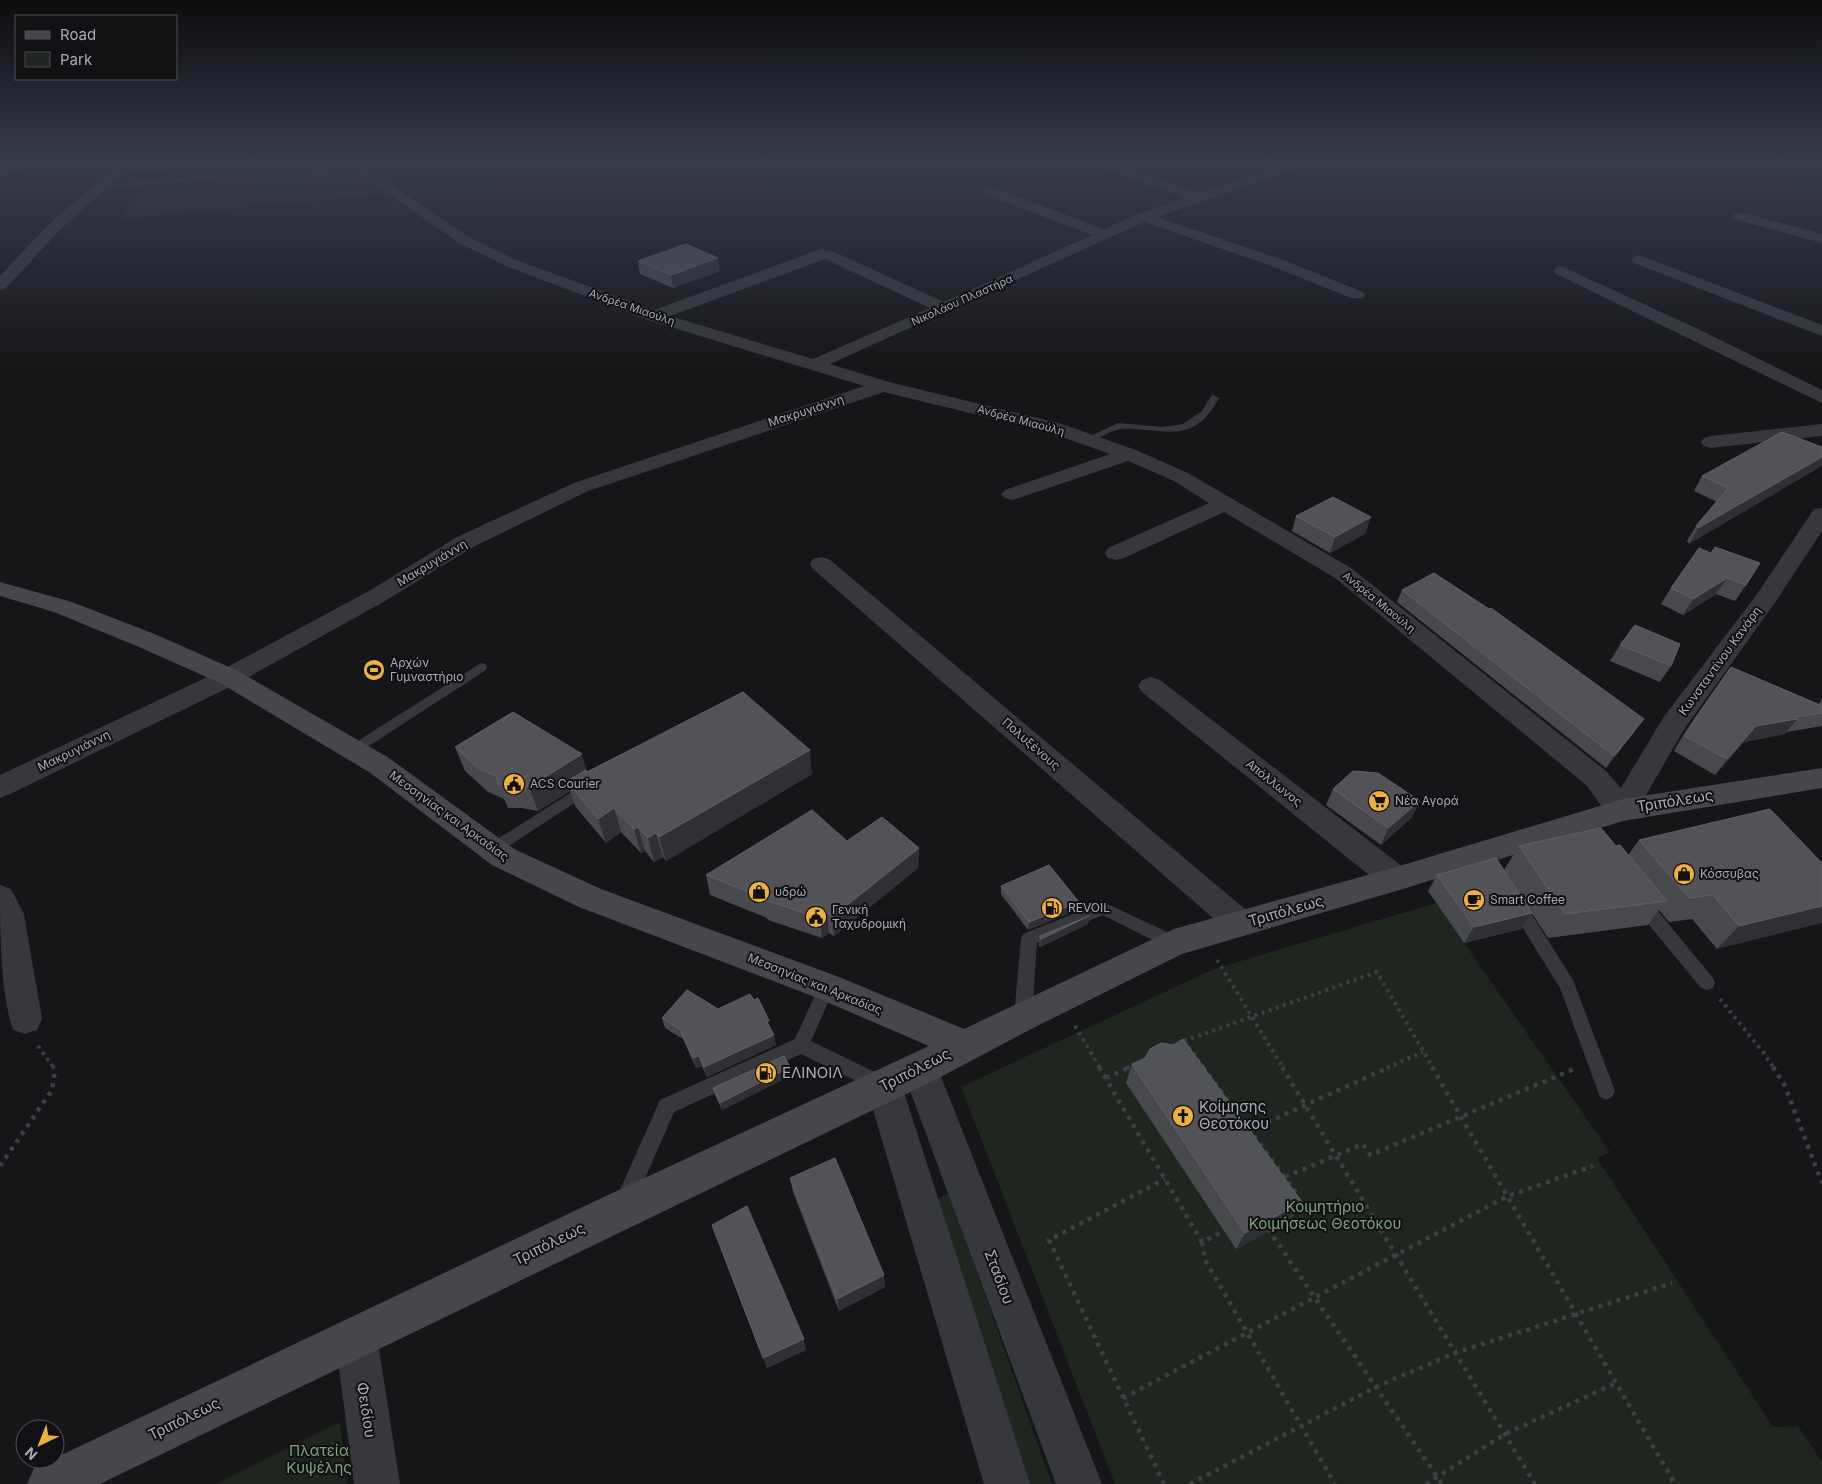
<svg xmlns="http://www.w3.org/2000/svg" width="1822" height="1484" viewBox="0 0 1822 1484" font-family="Inter,sans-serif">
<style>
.built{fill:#222225}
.green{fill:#1e261f}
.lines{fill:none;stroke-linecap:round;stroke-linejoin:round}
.path-far1{stroke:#3d3f44;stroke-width:4;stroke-dasharray:3 4.5;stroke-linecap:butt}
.path{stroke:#3d3f44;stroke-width:4.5;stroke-dasharray:4 5.5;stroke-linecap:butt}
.lane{fill:#37383d;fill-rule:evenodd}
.street{fill:#37383d;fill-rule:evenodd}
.secondary{fill:#45474d;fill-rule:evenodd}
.wall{fill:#47494d}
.shaded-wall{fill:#2f3033}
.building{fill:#525359;stroke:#5f6168}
.labels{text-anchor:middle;stroke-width:4;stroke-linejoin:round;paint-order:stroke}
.far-street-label{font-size:11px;fill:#a8adb8;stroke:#111113}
.street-label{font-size:12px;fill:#a8adb8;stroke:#111113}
.poi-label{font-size:12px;fill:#a8adb8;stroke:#111113;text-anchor:start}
.near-street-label{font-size:15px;fill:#a8adb8;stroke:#111113}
.near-poi-label{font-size:15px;fill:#a8adb8;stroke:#111113;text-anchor:start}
.near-park-label{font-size:15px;fill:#7fa381;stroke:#111113}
</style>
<rect width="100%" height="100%" fill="#161618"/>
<path class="built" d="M 319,162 L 341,162 L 389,194 L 119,219 L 149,180 L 216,175 Z"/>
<g class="green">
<path d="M 1436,903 L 1610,1152 L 1597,1158 L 1773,1427 L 1798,1426 L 1822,1462 L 1822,1484 L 1115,1484 L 961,1087 L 1214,969 Z"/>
<path d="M 949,1193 L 1052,1484 L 1026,1484 L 937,1199 Z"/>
<path d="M 340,1422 L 347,1484 L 216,1484 Z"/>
</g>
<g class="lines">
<g class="path-far1">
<path d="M 1217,960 L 1283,1068"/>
<path d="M 1720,999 L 1763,1052 L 1774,1068"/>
<path d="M 1075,1026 L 1100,1068"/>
<path d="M 1184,1041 L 1377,972 L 1433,1068"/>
<path d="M 1184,1041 L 1204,1068"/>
<path d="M 38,1046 L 54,1068"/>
<path d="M 1127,1068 L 1134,1065"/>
<path d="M 1387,1068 L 1423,1052"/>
</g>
<g class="path">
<path d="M 1099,1067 L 1202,1242 L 1226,1230"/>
<path d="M 1203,1067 L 1297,1194 L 1294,1196"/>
<path d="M 1282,1067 L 1535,1484"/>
<path d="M 1432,1067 L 1675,1484"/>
<path d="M 1773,1067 L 1785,1086 L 1822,1183"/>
<path d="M 1106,1078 L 1130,1067"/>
<path d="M 1250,1130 L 1390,1067"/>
<path d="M 0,1166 L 52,1090 L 55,1070 L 53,1067"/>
<path d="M 1285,1177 L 1363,1144 L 1370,1155 L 1574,1069"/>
<path d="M 1268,1229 L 1442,1484"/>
<path d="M 1202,1242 L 1205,1260 L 1335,1484"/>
<path d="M 1123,1398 L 1508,1196 L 1593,1166"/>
<path d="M 1164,1484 L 1049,1240 L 1165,1179"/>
<path d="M 1190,1484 L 1376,1387 L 1455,1353 L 1672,1283"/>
<path d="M 1426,1484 L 1505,1434 L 1616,1383"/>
</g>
<g class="lane">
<path d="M 356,165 L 358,166 L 358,168 L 315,177 L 303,170 L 103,189 L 100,187 L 103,185 L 304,166 L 316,173 Z"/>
<path d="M 1214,395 L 1219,398 C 1192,448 1164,427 1121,429 C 1112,430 1101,437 1092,441 L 1089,442 L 1084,439 L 1118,423 L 1162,427 L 1183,424 L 1202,411 L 1211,396 Z"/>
<path d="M 481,663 L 486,664 L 487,667 L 486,670 L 358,753 L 348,753 L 346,750 L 348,747 Z"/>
<path d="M 588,782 L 593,783 L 595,787 L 593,791 L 498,853 L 493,855 L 488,853 L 485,849 L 488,845 Z"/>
<path d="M 1642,898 L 1648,899 L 1713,978 L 1715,983 L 1713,988 L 1707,990 L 1701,988 L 1636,909 L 1634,904 L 1636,899 Z"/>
<path d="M 1517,900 L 1523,901 L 1573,980 L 1615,1091 L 1612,1097 L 1606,1100 L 1600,1097 L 1560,988 L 1509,906 L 1511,901 Z"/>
<path d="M 1103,902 L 1180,938 L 1182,943 L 1180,948 L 1174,950 L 1168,948 L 1103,915 L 1037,943 L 1032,1016 L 1029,1021 L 1023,1024 L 1017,1021 L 1014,1016 L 1021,939 L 1023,934 Z"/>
<path d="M 827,980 L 833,982 L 835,987 L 811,1041 L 887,1078 L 890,1084 L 887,1090 L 881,1092 L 875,1090 L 801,1054 L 674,1112 L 633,1206 L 626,1209 L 619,1206 L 616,1199 L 660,1100 L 795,1039 L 821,982 Z"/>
</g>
<g class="street">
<path d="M 20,162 L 38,162 L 36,165 L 0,177 L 0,169 Z"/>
<path d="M 120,162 L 133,162 L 130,166 L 166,162 L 204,162 L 198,166 L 122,174 L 61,229 L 6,288 L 0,290 L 0,276 L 50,223 Z"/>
<path d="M 343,162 L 357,162 L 469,237 L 516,260 L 654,310 L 821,249 L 832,251 L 944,302 L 1092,235 L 984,194 L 982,191 L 984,188 L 994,188 L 1104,229 L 1138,214 L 1186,198 L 1091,165 L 1089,162 L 1107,162 L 1199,193 L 1292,162 L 1310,162 L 1308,165 L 1157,217 L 1283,260 L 1363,292 L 1365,295 L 1363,298 L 1351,298 L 1272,266 L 1144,222 L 830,364 L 889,382 L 1062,424 L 1136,450 L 1188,473 L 1351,568 L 1606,771 L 1621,788 L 1663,718 L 1757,594 L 1814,509 L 1822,508 L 1822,531 L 1774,604 L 1683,731 L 1633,818 C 1609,825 1600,802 1586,785 L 1335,578 L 1224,512 L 1124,558 L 1116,560 L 1108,558 L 1105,553 L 1108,548 L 1209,503 L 1174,481 L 1128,461 L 1019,498 L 1012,500 L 1005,498 L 1001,494 L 1005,490 L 1110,454 L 1048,432 L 884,392 L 588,491 L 473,547 L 385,601 L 238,683 L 10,794 L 0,798 L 0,775 L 220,671 L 369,591 L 457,537 L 574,483 L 864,386 L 648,320 L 506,266 L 459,243 ZM 825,259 L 930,308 L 813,359 L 670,316 Z"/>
<path d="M 1739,212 L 1822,234 L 1822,243 L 1734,219 L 1732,216 Z"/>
<path d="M 1639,255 L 1822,325 L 1822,336 L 1634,263 L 1631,260 L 1634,257 Z"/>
<path d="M 1561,266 L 1698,329 L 1822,390 L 1822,403 L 1556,274 L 1553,271 L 1556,268 Z"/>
<path d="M 1822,424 L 1822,436 L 1711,448 L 1704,446 L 1701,442 L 1704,438 L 1711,436 Z"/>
<path d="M 821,557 L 829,559 L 1252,915 L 1257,924 L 1252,933 L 1241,937 L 1230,933 L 813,569 L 810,564 L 813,559 Z"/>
<path d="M 1151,677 L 1160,680 L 1407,870 L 1412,879 L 1407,888 L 1396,891 L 1385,888 L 1142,692 L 1138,686 L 1142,680 Z"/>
<path d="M 0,885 L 11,889 L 24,914 L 42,1019 L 37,1030 L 25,1034 L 13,1030 C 0,991 0,928 0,885 Z"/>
<path d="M 920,1052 L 933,1057 L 938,1069 L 1102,1484 L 1056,1484 L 902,1069 L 907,1057 Z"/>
<path d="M 884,1069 L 897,1074 L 902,1086 L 1030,1484 L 984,1484 L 866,1086 L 871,1074 Z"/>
<path d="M 356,1316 L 371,1322 L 377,1337 L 400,1484 L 354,1484 L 335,1337 L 341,1322 Z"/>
</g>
<path class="secondary" d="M 0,582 L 72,602 L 157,635 L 238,671 L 389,758 L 514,849 L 601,889 L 839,977 L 964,1029 L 1174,929 L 1396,867 L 1623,799 L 1822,768 L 1822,788 L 1623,821 L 1396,891 L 1182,954 L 1035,1027 L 933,1081 L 100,1484 L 27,1484 L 34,1468 L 608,1195 L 929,1046 L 815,997 L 579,907 L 492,865 L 369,772 L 220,683 L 139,647 L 54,612 L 0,596 Z"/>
</g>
<g class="wall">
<path d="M 638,261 L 720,271 L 673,288 L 640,274 Z"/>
<path d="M 1782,432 L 1689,544 L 1687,541 L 1696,526 L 1717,502 L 1694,491 L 1702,476 Z"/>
<path d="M 1296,516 L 1366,533 L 1330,553 L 1292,531 Z"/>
<path d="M 1711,553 L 1746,585 L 1735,601 L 1716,594 L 1683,615 L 1661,604 L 1671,588 Z"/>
<path d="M 1402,590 L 1635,731 L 1606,768 L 1397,602 Z"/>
<path d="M 1620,645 L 1671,666 L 1660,682 L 1610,661 Z"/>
<path d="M 1731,667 L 1819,704 L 1822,698 L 1822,726 L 1787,732 L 1785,734 L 1744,742 L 1715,775 L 1674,751 L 1685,732 Z"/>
<path d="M 455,747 L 587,772 L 812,774 L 666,861 L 663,857 L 654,862 L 645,851 L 641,853 L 621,832 L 606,843 L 575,806 L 570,791 L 538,811 L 522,808 L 508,808 L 504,799 L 488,792 L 465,771 Z"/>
<path d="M 1333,789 L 1412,817 L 1381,845 L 1326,805 Z"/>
<path d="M 1639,840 L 1822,863 L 1717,949 L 1692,919 L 1669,922 L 1659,910 L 1648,925 L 1548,938 L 1504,870 L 1519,846 L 1616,846 L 1628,855 Z"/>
<path d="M 847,841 L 919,848 L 918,868 L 834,936 L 829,933 L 822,938 L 768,920 L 767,918 L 710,895 L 706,875 Z"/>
<path d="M 1437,875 L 1532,913 L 1521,929 L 1464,943 L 1428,891 Z"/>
<path d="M 1001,886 L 1079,902 L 1077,910 L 1028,930 L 1001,894 Z"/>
<path d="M 1089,916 L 1088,924 L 1040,947 L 1039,945 L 1040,936 Z"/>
<path d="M 718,1009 L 770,1028 L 776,1045 L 707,1077 L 702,1066 L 696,1068 L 683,1039 L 665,1028 L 662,1018 Z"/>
<path d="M 1132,1064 L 1292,1219 L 1236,1249 L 1126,1083 Z"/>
<path d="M 792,1075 L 722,1110 L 715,1095 L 713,1088 Z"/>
<path d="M 790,1178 L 885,1287 L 839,1311 L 793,1192 Z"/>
<path d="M 712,1225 L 806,1350 L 767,1368 Z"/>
</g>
<g class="shaded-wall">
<path d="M 718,258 L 720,271 L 673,288 L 671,275 Z"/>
<path d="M 1822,457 L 1822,466 L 1689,544 L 1698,528 Z"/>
<path d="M 1371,517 L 1366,533 L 1330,553 L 1335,537 Z"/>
<path d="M 1727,578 L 1716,594 L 1683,615 L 1693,599 Z"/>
<path d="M 1644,719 L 1635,731 L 1606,768 L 1614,756 Z"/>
<path d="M 1797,719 L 1785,734 L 1744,742 L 1715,775 L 1727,759 L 1756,726 Z"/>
<path d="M 810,750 L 812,774 L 666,861 L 659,837 Z"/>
<path d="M 582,754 L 589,778 L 567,781 L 570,791 L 538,811 L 529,787 Z"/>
<path d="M 1420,801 L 1412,817 L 1381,845 L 1388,828 Z"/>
<path d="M 614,808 L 621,832 L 606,843 L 598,819 Z"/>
<path d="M 638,827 L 645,851 L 641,853 L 634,829 Z"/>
<path d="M 656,833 L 663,857 L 654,862 L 648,838 Z"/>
<path d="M 919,848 L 918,868 L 834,936 L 832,917 Z"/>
<path d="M 1079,902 L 1077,910 L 1028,930 L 1029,922 Z"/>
<path d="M 1822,906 L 1822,923 L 1717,949 L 1739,926 Z"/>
<path d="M 827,913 L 829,933 L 822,938 L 820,918 Z"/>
<path d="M 1532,913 L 1521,929 L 1464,943 L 1474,927 Z"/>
<path d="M 1089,916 L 1088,924 L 1040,947 L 1041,939 Z"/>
<path d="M 774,1035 L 776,1045 L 707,1077 L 704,1067 Z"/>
<path d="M 699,1056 L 702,1066 L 696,1068 L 693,1058 Z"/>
<path d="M 790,1067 L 792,1075 L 722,1110 L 720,1103 Z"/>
<path d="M 1302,1202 L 1292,1219 L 1236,1249 L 1245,1233 Z"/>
<path d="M 884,1275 L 885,1287 L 839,1311 L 837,1299 Z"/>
<path d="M 804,1339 L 806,1350 L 767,1368 L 763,1358 Z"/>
</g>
<g class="building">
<path d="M 686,244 L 718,258 L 671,275 L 638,261 Z"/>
<path d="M 1782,432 L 1822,447 L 1822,457 L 1698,528 L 1696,526 L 1728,488 L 1702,476 Z"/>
<path d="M 1333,497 L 1371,517 L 1335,537 L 1296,516 Z"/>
<path d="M 1715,547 L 1760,563 L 1746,585 L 1727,578 L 1693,599 L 1671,588 L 1699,548 L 1711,553 Z"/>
<path d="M 1434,573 L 1489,609 L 1491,608 L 1644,719 L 1614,756 L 1402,590 Z"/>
<path d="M 1635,625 L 1680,644 L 1671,666 L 1620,645 Z"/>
<path d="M 1731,667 L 1822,706 L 1822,713 L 1795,717 L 1797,719 L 1756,726 L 1727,759 L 1685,736 L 1696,717 Z"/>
<path d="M 743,692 L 810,750 L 659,837 L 656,833 L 648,838 L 638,827 L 634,829 L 614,808 L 598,819 L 567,781 L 586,770 L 587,772 Z"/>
<path d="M 513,712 L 582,754 L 529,787 L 512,784 L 498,784 L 496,776 L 478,768 L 455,747 Z"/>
<path d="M 1353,771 L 1378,773 L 1420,801 L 1388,828 L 1333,789 Z"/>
<path d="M 1770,809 L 1822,863 L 1822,906 L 1739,926 L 1713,895 L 1689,898 L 1639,840 Z"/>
<path d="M 812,810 L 847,841 L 882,817 L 919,848 L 832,917 L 827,913 L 820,918 L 765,900 L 766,899 L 706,875 Z"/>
<path d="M 1601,828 L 1616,846 L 1620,845 L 1667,901 L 1565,914 L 1519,846 Z"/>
<path d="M 1496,858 L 1532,913 L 1474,927 L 1437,875 Z"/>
<path d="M 1049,865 L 1079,902 L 1029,922 L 1001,886 Z"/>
<path d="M 1089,916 L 1041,939 L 1040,937 L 1040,936 Z"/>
<path d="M 687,990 L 718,1009 L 750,994 L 754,1000 L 758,998 L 769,1021 L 767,1022 L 774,1035 L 704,1067 L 699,1056 L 693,1058 L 680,1029 L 662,1018 Z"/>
<path d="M 1183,1039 L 1302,1202 L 1245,1233 L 1132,1064 L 1145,1058 L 1150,1049 L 1161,1043 L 1173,1045 Z"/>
<path d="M 784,1056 L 790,1067 L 720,1103 L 713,1088 Z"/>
<path d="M 835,1158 L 884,1275 L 837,1299 L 790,1178 Z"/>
<path d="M 747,1206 L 804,1339 L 763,1358 L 712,1225 Z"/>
</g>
<linearGradient id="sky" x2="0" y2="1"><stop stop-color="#0c0c0d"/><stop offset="0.44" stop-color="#363c48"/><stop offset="1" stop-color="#363c48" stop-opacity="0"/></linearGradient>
<rect width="1822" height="370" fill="url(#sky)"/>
<defs>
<g id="stadium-disc" transform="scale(1.125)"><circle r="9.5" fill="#f2b134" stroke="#111113"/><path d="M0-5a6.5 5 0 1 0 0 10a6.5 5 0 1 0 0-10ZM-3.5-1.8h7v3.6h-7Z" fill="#111"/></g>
<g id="civic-disc" transform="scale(1.125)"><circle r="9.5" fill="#f2b134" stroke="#111113"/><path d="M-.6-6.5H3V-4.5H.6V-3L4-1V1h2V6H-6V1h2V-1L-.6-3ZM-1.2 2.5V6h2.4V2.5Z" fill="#111"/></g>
<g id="supermarket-disc" transform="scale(1.125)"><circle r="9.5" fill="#f2b134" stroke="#111113"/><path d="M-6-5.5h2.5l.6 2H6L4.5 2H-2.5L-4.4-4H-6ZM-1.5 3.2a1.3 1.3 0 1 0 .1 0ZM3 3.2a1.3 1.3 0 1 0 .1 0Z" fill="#111"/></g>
<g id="shop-disc" transform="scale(1.125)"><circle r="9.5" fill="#f2b134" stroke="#111113"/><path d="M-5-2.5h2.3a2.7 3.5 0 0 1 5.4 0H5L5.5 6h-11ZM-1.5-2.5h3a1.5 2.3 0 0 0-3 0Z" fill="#111"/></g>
<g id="cafe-disc" transform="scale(1.125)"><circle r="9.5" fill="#f2b134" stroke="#111113"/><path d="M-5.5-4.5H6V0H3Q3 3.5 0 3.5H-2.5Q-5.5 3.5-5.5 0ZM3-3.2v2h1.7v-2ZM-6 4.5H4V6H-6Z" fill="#111"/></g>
<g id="fuel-disc" transform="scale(1.125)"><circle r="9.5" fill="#f2b134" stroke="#111113"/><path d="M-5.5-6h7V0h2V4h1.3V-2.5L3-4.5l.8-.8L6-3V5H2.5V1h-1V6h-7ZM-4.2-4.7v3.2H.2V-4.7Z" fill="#111"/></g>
<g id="church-disc" transform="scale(1.125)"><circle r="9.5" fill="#f2b134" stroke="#111113"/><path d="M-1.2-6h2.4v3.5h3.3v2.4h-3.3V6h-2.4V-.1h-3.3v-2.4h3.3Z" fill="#111"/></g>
</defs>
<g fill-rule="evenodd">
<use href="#stadium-disc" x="374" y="670"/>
<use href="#civic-disc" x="514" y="784"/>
<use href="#supermarket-disc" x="1379" y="801"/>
<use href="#shop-disc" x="1684" y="874"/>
<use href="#shop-disc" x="759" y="892"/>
<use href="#cafe-disc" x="1474" y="900"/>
<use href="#fuel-disc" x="1052" y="908"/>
<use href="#civic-disc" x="816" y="917"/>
<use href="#fuel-disc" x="766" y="1073"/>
<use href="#church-disc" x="1183" y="1116"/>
</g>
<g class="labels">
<g class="far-street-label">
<text transform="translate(962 300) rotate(-24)" y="4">Νικολάου Πλαστήρα</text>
<text transform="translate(632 307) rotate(19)" y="4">Ανδρέα Μιαούλη</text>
<text transform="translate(1021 420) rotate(15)" y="4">Ανδρέα Μιαούλη</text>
<text transform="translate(1379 602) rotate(39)" y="4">Ανδρέα Μιαούλη</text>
</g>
<g class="street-label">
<text transform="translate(806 411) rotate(-18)" y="4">Μακρυγιάννη</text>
<text transform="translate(432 563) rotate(-31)" y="4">Μακρυγιάννη</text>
<text transform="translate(1720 661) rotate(-54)" y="4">Κωνσταντίνου Κανάρη</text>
<text transform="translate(1031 744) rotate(41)" y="4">Πολυξένους</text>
<text transform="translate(74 751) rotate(-26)" y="4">Μακρυγιάννη</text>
<text transform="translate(1274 783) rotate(38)" y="4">Απόλλωνος</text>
<text transform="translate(449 816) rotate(36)" y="4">Μεσσηνίας και Αρκαδίας</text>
<text transform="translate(815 984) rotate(22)" y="4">Μεσσηνίας και Αρκαδίας</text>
</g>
<g class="poi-label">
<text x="390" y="667">Αρχών<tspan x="390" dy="14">Γυμναστήριο</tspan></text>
<text x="530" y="788">ACS Courier</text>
<text x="1395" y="805">Νέα Αγορά</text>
<text x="1700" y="878">Κόσσυβας</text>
<text x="775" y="896">υδρώ</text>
<text x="1490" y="904">Smart Coffee</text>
<text x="1068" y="912">REVOIL</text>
<text x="832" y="914">Γενική<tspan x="832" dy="14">Ταχυδρομική</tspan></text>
</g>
<g class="near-street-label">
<text transform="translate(1675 801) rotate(-9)" y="5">Τριπόλεως</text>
<text transform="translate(1286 911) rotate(-16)" y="5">Τριπόλεως</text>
<text transform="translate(915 1070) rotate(-27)" y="5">Τριπόλεως</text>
<text transform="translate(549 1244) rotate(-26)" y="5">Τριπόλεως</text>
<text transform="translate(999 1277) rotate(69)" y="5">Σταδίου</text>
<text transform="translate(366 1410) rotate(81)" y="5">Φειδίου</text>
<text transform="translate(184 1419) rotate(-26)" y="5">Τριπόλεως</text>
</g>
<g class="near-poi-label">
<text x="782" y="1078">ΕΛΙΝΟΙΛ</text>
<text x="1199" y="1112">Κοίμησης<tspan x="1199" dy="17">Θεοτόκου</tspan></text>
</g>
<g class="near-park-label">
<text x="1325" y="1212">Κοιμητήριο<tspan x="1325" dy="17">Κοιμήσεως Θεοτόκου</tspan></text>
<text x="319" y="1456">Πλατεία<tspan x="319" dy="17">Κυψέλης</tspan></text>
</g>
</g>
<rect x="15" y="15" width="162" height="65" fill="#111113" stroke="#4d4f55"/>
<rect x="25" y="31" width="25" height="8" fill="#45474d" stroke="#4d4f55"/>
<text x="60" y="40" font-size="15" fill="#a8adb8">Road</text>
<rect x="25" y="52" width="25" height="15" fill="#1e261f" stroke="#4d4f55"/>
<text x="60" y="65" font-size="15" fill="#a8adb8">Park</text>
<g transform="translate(40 1444) rotate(223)"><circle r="24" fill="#111113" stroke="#4d4f55"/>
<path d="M0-4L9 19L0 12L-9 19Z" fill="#f2b134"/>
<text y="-8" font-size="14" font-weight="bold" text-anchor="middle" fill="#a8adb8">N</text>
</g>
</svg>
